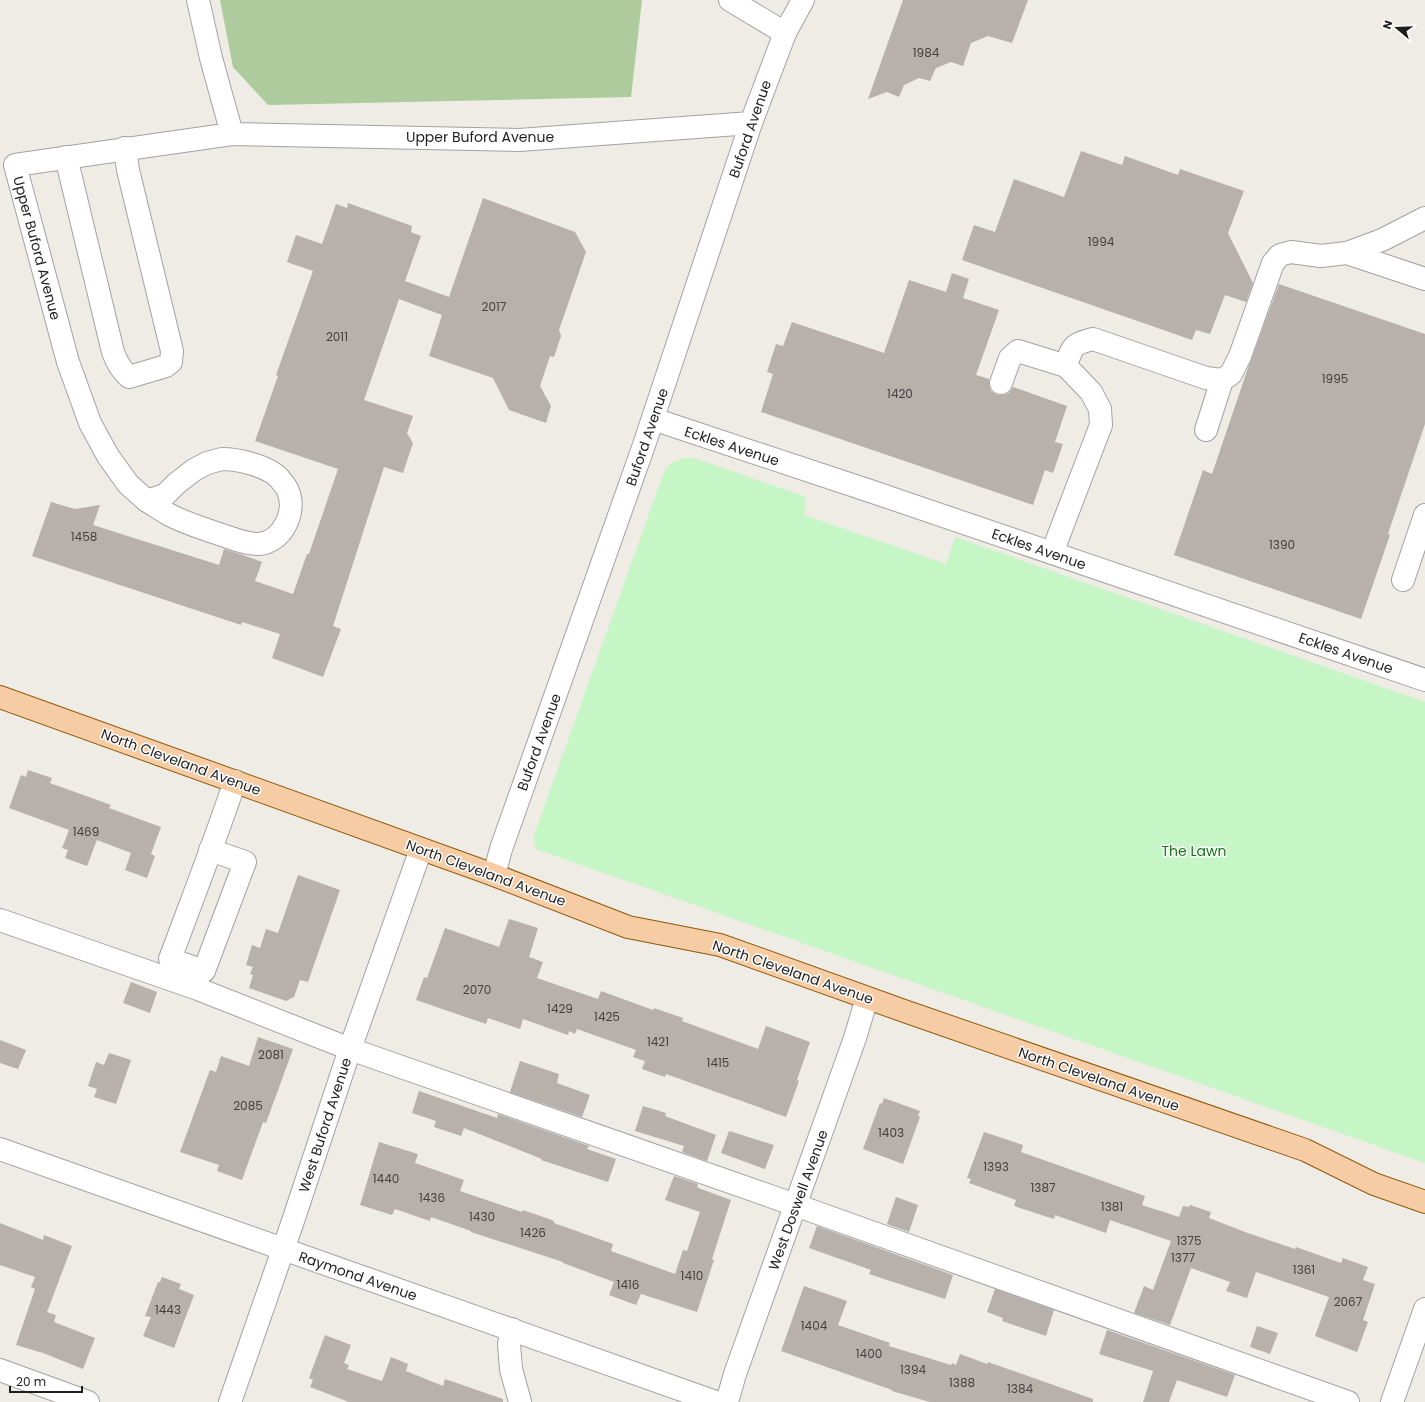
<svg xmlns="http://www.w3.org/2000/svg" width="1425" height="1402" viewBox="0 0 1425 1402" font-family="Poppins,sans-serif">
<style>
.forest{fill:#aecb9d}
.park{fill:#c6f5c6}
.building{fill:#b8b0ab}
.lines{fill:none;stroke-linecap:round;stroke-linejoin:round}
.minor-casing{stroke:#a2a2a2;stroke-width:24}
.major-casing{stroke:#8e5a0b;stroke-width:24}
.minor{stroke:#fff;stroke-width:22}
.major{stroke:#f5cca4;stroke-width:22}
.labels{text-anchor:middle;stroke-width:3;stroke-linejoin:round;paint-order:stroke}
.number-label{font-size:12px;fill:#444241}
.street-label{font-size:14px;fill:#1e1e1e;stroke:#fff}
.park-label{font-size:14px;fill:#147515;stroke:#fff}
</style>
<rect width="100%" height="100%" fill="#efebe5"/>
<path class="forest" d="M 220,0 L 642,0 L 631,97 L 268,105 L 233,67 Z"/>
<path class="park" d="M 683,458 L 694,458 L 804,496 L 806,502 L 804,515 L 946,564 L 955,537 L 1425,702 L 1425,1163 L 536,849 L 533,838 L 664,472 L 670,464 Z"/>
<g class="building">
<path d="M 903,0 L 1028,0 L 1012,43 L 988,36 L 971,43 L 963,66 L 951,62 L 936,68 L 930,81 L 919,78 L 904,85 L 899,97 L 887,92 L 868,99 Z"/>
<path d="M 1081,151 L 1122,165 L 1125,156 L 1178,175 L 1180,169 L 1244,191 L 1228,233 L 1253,283 L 1246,302 L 1225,295 L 1210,334 L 1196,330 L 1192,340 L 962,260 L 974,225 L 995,232 L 1014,179 L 1064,197 Z"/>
<path d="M 483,198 L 575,232 L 586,252 L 559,330 L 561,336 L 554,357 L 550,356 L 540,386 L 551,406 L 546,423 L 509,410 L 493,378 L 429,356 L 442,315 L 399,299 L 364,400 L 413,416 L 407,433 L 413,443 L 403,473 L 384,467 L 333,626 L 341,629 L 323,677 L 272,658 L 280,634 L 242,622 L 241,625 L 32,556 L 51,502 L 75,509 L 100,505 L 93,525 L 219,565 L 224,549 L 243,555 L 262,562 L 255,581 L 293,594 L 307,554 L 309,554 L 338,469 L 255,441 L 278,376 L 276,375 L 313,271 L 287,262 L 296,235 L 322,244 L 336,204 L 347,208 L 348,203 L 412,226 L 411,232 L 421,236 L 405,281 L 449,297 Z"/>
<path d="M 952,273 L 969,279 L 963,298 L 999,310 L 976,375 L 989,379 L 989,385 L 991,391 L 997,395 L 1003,395 L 1009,393 L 1013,387 L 1067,406 L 1055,442 L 1063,444 L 1053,473 L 1045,470 L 1033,505 L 761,412 L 773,374 L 767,372 L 776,344 L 783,346 L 792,322 L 884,353 L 909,280 L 946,292 Z"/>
<path d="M 1279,284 L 1425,334 L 1425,424 L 1388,534 L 1390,535 L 1361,619 L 1174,555 L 1203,470 L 1212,474 L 1248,368 Z"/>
<path d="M 28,770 L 52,778 L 50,783 L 111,805 L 109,808 L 161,827 L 151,854 L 155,856 L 147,878 L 125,870 L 131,853 L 97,840 L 87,866 L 65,858 L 68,850 L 62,848 L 69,830 L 9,808 L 21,775 L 26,777 Z"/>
<path d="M 298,875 L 340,890 L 308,982 L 300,980 L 294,997 L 286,1001 L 249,988 L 253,975 L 250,974 L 253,967 L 246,965 L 252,945 L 260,948 L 266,929 L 278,933 Z"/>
<path d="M 509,919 L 538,928 L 529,957 L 543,962 L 537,978 L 598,999 L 601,991 L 653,1010 L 654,1008 L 683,1018 L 682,1021 L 758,1049 L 766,1026 L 810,1042 L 797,1080 L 799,1081 L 786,1117 L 666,1074 L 665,1077 L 642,1069 L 645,1061 L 633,1057 L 636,1050 L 577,1029 L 575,1034 L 569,1031 L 568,1035 L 523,1019 L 520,1029 L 488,1018 L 486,1024 L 416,1000 L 424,977 L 427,978 L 445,928 L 499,947 Z"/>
<path d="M 131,982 L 157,992 L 150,1013 L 123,1003 Z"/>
<path d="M 258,1037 L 293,1049 L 266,1123 L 263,1122 L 242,1180 L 217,1171 L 219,1165 L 180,1152 L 210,1070 L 216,1072 L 221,1056 L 249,1066 Z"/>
<path d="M 0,1040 L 26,1050 L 18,1069 L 0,1063 Z"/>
<path d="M 109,1053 L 131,1060 L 116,1104 L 94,1097 L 97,1089 L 88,1086 L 96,1062 L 104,1065 Z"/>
<path d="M 520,1061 L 559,1074 L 557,1083 L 590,1095 L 582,1117 L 510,1092 Z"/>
<path d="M 419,1091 L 497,1118 L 498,1114 L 589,1146 L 587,1149 L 616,1159 L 608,1182 L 541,1160 L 542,1159 L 464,1128 L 461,1136 L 434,1127 L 436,1121 L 412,1113 Z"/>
<path d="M 884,1098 L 920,1111 L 918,1116 L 920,1117 L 903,1164 L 863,1149 L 880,1103 L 882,1104 Z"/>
<path d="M 643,1106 L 666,1113 L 665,1116 L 716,1135 L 707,1161 L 682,1152 L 684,1146 L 635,1131 Z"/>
<path d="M 729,1131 L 774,1145 L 765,1169 L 721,1153 Z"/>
<path d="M 984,1132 L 1023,1145 L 1021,1152 L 1145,1196 L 1142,1205 L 1179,1217 L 1183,1206 L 1189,1207 L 1190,1205 L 1211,1212 L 1209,1218 L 1245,1232 L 1295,1249 L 1296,1247 L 1341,1263 L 1343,1258 L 1368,1267 L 1363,1280 L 1375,1284 L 1363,1320 L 1368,1322 L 1357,1352 L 1315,1336 L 1329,1297 L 1256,1272 L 1247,1298 L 1226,1291 L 1230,1282 L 1191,1268 L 1170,1325 L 1134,1313 L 1144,1286 L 1153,1290 L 1171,1241 L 1110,1220 L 1106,1233 L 1055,1215 L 1054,1219 L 1014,1206 L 1016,1200 L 969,1183 L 971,1179 L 967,1178 Z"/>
<path d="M 379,1142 L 418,1154 L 415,1163 L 464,1180 L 460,1191 L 522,1212 L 523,1210 L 549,1219 L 554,1221 L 554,1223 L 613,1244 L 611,1251 L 675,1274 L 683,1250 L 687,1251 L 700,1212 L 665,1200 L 674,1176 L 698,1184 L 697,1187 L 701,1189 L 731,1200 L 712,1259 L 714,1260 L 697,1312 L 641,1294 L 636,1305 L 609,1295 L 614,1282 L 563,1263 L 563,1262 L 471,1232 L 471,1231 L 431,1217 L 430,1221 L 395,1209 L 392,1215 L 360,1205 Z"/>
<path d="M 896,1197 L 918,1205 L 909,1232 L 887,1224 Z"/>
<path d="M 0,1223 L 43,1240 L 44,1235 L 72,1246 L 47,1312 L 56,1315 L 54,1322 L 95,1338 L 83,1369 L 43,1353 L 16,1345 L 35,1289 L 31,1287 L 35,1277 L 0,1265 Z"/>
<path d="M 817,1226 L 953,1275 L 945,1299 L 869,1274 L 871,1270 L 809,1248 Z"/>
<path d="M 162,1277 L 181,1284 L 179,1289 L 194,1295 L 174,1348 L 143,1336 L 151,1317 L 145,1316 L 158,1282 L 160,1282 Z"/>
<path d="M 804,1286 L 847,1301 L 838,1325 L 890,1343 L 889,1346 L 951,1365 L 952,1363 L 956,1365 L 960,1354 L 987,1364 L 988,1362 L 1093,1399 L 1093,1402 L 930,1402 L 892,1391 L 892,1390 L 781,1351 Z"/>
<path d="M 995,1289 L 1054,1310 L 1046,1336 L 1002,1321 L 1003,1318 L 987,1312 Z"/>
<path d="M 1257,1326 L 1278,1333 L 1270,1354 L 1250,1347 Z"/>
<path d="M 1107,1330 L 1235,1375 L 1227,1397 L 1177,1380 L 1169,1402 L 1143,1402 L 1153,1371 L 1099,1354 Z"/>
<path d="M 325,1335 L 351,1345 L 344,1363 L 349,1365 L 347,1369 L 382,1381 L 391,1357 L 408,1364 L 406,1371 L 443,1386 L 445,1379 L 503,1399 L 503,1402 L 349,1402 L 310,1387 L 313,1380 L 309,1378 Z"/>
</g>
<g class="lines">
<g class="minor-casing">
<g id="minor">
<path d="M 198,0 L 211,58 L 232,134"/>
<path d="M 730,0 L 785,33"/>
<path d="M 66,157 L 113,352 C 117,363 121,370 129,377 L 166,366 L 171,362 L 172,351 L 128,170 L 125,148"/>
<path d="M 1347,253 L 1425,279"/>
<path d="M 1066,366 C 1072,347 1072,344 1093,339 L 1206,378 L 1222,380 L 1231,374 L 1240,356 L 1273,263 L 1280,255 L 1291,252 L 1321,256 L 1347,253 L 1382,240 L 1425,218"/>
<path d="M 1001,383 L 1010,358 L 1018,351 L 1066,366 L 1091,392 L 1100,409 L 1101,425 L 1052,553"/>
<path d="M 653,419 L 870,491 L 1425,680"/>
<path d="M 1206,430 L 1222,380"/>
<path d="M 222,459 C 238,459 268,466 279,478 C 282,482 287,487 288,491 C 297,512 282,543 258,544 C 244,544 232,538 219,534 C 202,528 184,523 168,514 C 161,510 154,505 147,501 L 165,495 L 177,483 L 194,470 L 207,463 Z"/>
<path d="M 147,501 L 128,484 L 108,456 L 90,423 L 68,362 L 15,165 L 232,134 L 519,140 L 751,123"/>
<path d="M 1403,580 L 1425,515"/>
<path d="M 210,850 L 245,862 L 204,971 L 170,959 C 192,900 215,841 235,781"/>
<path d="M 494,875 L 501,849 L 644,445 L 751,123 L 785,33 L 803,0"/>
<path d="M 0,920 L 198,989 L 350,1049 L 770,1196 L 1348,1402"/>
<path d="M 0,1149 C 238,1234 478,1317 716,1402"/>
<path d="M 512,1329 L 509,1344 L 511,1369 L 520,1402"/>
<path d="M 0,1370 L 88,1402"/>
<path d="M 230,1402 L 293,1221 L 350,1049 L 421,849"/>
<path d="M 727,1402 L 735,1374 L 855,1038 L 867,998"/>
<path d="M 1392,1402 L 1425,1309"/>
</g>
</g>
<g class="major-casing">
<path id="major" d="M 0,697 L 494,875 L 628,927 L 720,945 L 907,1012 L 1305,1150 L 1374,1184 L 1425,1202"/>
</g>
<use href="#minor" class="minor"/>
<use href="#major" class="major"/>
</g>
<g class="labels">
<g class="number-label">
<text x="926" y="57">1984</text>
<text x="1101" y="246">1994</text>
<text x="494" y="311">2017</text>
<text x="337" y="341">2011</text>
<text x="1335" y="383">1995</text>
<text x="900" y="398">1420</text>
<text x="84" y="541">1458</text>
<text x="1282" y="549">1390</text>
<text x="86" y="836">1469</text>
<text x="477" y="994">2070</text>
<text x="560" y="1013">1429</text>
<text x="607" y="1021">1425</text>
<text x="658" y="1046">1421</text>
<text x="271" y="1059">2081</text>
<text x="718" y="1067">1415</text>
<text x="248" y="1110">2085</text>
<text x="891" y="1137">1403</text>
<text x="996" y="1171">1393</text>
<text x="386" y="1183">1440</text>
<text x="1043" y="1192">1387</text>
<text x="432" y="1202">1436</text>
<text x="1112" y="1211">1381</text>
<text x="482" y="1221">1430</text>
<text x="533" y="1237">1426</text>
<text x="1189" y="1245">1375</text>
<text x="1183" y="1262">1377</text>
<text x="1304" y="1274">1361</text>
<text x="692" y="1280">1410</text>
<text x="628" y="1289">1416</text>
<text x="1348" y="1306">2067</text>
<text x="168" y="1314">1443</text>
<text x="814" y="1330">1404</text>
<text x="869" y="1358">1400</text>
<text x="913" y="1374">1394</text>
<text x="962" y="1387">1388</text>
<text x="1020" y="1393">1384</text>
</g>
<g class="street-label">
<text transform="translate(750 129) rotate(-71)" y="5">Buford Avenue</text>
<text x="480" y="142">Upper Buford Avenue</text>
<text transform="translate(37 248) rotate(75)" y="5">Upper Buford Avenue</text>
<text transform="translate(647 437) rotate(-71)" y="5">Buford Avenue</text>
<text transform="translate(732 446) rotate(18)" y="5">Eckles Avenue</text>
<text transform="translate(1039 549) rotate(19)" y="5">Eckles Avenue</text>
<text transform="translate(1346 653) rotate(19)" y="5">Eckles Avenue</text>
<text transform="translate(539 742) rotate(-70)" y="5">Buford Avenue</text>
<text transform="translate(181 762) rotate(20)" y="5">North Cleveland Avenue</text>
<text transform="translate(486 873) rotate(20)" y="5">North Cleveland Avenue</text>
<text transform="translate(793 972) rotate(19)" y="5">North Cleveland Avenue</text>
<text transform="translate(1099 1079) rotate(19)" y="5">North Cleveland Avenue</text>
<text transform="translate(325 1125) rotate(-72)" y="5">West Buford Avenue</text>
<text transform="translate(798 1200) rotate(-70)" y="5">West Doswell Avenue</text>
<text transform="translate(358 1276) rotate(19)" y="5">Raymond Avenue</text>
</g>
<g class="park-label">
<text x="1194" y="856">The Lawn</text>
</g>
</g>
<g transform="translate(1397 28) rotate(289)" stroke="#ffffff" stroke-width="3" paint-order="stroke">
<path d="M0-3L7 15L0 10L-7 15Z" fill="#1e1e1e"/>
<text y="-6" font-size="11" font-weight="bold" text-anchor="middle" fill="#1e1e1e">N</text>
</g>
<path d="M10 1386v6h72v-6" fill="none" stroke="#1e1e1e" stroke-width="2"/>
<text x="16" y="1386" font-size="12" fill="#1e1e1e" stroke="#ffffff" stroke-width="3" paint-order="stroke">20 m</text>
</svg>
